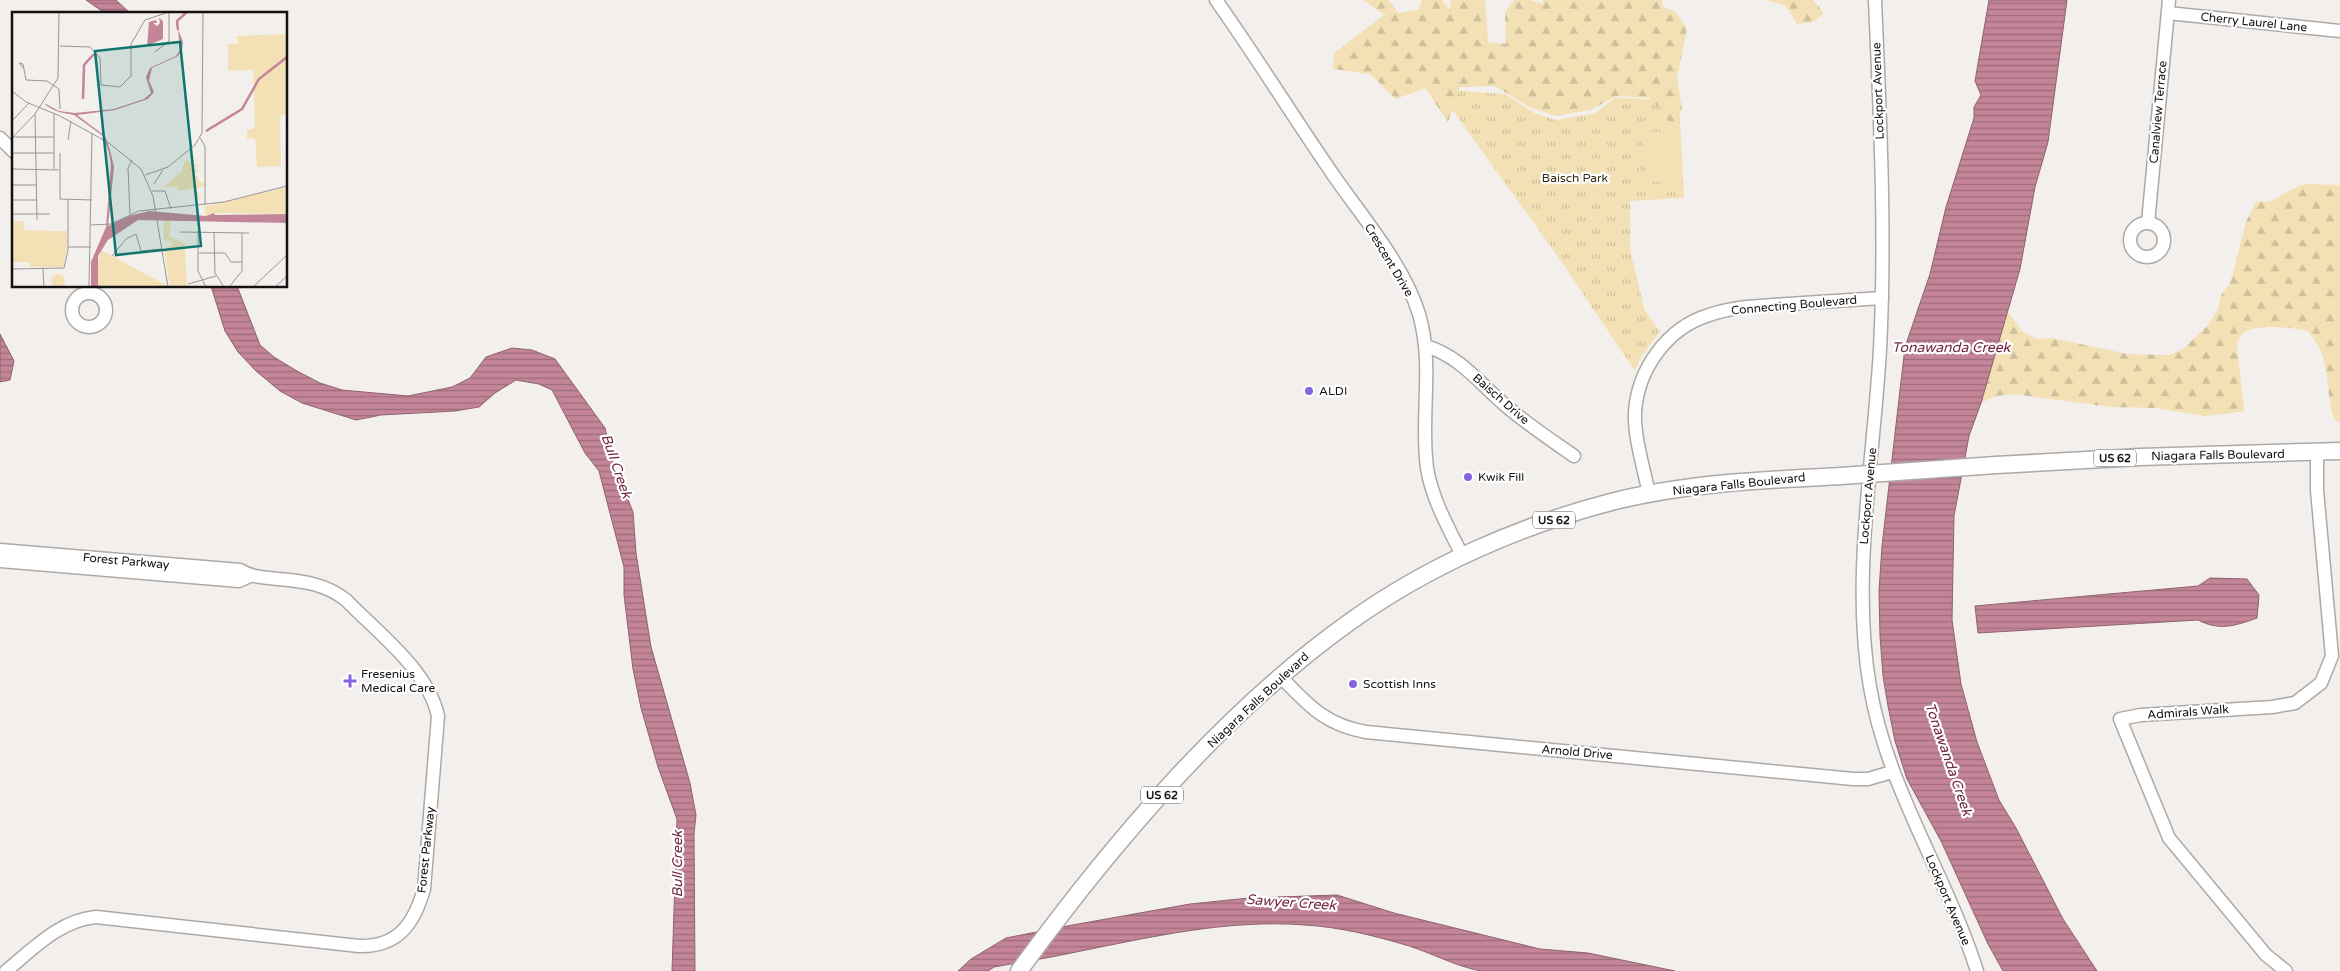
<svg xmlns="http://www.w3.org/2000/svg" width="2340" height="971" viewBox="0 0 2340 971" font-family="'Varela Round',sans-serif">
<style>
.grass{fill:url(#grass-tufts)}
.forest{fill:url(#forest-firs)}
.pitch{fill:#f3e1b5}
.water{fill:url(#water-rules);stroke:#8e626f}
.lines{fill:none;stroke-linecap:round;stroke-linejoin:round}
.minor-casing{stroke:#ada9a7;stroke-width:15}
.major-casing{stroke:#ada9a7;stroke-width:19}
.minor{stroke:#fff;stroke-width:12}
.major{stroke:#fff;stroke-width:16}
.major-bridge-casing{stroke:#ada9a7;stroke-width:19;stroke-linecap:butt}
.major-bridge{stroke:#fff;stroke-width:16}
.poi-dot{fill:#8763de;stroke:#fff;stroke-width:2}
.labels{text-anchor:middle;stroke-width:4.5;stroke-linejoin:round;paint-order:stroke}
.shield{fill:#fff;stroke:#5a5858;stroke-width:1}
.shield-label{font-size:11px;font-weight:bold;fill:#131111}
.street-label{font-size:12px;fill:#131111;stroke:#fff}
.park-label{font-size:12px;fill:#362c11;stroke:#fff}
.poi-label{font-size:12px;fill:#131111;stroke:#fff;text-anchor:start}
.water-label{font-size:14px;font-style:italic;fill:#712643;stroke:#fff}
.inset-river{fill:none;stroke:#c38597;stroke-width:2.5}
.inset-road{fill:none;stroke:#999695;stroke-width:1}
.view{fill:#0f766e;fill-opacity:0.15;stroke:#0f766e;stroke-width:2.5}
.inset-edge{fill:none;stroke:#131111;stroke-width:2.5}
</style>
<defs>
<pattern id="grass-tufts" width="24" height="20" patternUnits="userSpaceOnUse" patternTransform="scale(1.25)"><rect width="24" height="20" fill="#f3e1b5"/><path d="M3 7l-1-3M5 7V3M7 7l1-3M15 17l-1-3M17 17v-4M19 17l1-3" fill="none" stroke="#cfc09b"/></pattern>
<pattern id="forest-firs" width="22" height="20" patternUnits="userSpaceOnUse" patternTransform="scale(1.25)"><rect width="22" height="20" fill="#f3e1b5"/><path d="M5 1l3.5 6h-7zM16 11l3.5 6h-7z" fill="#cfc09b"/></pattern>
<pattern id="water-rules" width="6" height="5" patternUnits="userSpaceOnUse" patternTransform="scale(1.25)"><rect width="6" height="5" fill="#c38597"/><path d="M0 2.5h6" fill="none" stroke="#9d6b7a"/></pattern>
</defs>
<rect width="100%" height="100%" fill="#f3efed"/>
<path class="grass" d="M 1449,90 L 1505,94 L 1534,113 L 1556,120 L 1595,113 L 1615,98 L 1679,100 L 1684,198 L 1630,201 L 1630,249 L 1645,311 L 1660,331 L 1641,357 L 1635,371 L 1561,261 L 1451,108 Z"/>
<g class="forest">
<path d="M 1364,0 L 1388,0 L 1399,13 L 1419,9 L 1422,0 L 1442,0 L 1449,10 L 1451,0 L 1485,0 L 1488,42 L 1506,44 L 1505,12 L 1514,0 L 1529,0 L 1544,4 L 1543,0 L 1662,0 L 1663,7 L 1675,11 L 1687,29 L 1677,78 L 1682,109 L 1674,127 L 1651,98 L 1616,96 L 1591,110 L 1555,116 L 1529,107 L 1495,86 L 1460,87 L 1448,122 L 1425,88 L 1396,99 L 1370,74 L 1333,69 L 1334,53 L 1384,15 Z"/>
<path d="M 1765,0 L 1813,0 L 1824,13 L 1814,22 L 1797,24 L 1786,6 Z"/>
<path d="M 2308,184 L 2340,185 L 2340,422 L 2336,421 L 2333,417 C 2324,383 2333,363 2309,332 C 2296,327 2256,324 2245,332 C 2240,335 2238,340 2237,346 L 2244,410 L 2241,412 L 2204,416 L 2155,408 L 2110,407 L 2014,394 L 1997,396 L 1981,403 L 2008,312 L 2022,331 L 2037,339 L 2051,338 L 2128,354 L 2169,355 L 2183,349 L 2208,325 L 2218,309 L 2221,295 L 2230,283 L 2233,273 L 2246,222 L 2256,202 L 2272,201 L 2298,186 Z"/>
</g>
<path class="pitch" d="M 1677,130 L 1680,180 L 1646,182 L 1643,133 Z"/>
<g class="water">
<path d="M 86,0 L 116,0 L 131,14 L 106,14 Z"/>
<path d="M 1989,0 L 2067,0 L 2048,142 L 2035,187 L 2020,269 L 1981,403 L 1969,436 L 1954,516 L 1952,620 L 1961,684 L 1977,742 L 1999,800 L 2016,828 L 2063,919 L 2097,971 L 2003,971 L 1988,944 L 1941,841 L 1907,779 L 1895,741 L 1888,706 L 1883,676 L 1880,636 L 1879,591 L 1882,546 L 1905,347 L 1930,274 L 1946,207 L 1974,118 L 1974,107 L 1981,95 L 1975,81 Z"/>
<path d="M 211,286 L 237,286 L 260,345 L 274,357 L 297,371 L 320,383 L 342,390 L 408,396 L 452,387 L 470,378 L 486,357 L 512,348 L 532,350 L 555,359 L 605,428 L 613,462 L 633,512 L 636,553 L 651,647 L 690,783 L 696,815 L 694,834 L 695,971 L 672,971 L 677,819 L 658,767 L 641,708 L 633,669 L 624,595 L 624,567 L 599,471 L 585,453 L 552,390 L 539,384 L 516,380 L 495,393 L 479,407 L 455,411 L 381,415 L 356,420 L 302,403 L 280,391 L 256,371 L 238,352 L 225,331 Z"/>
<path d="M 0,334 L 14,361 L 10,380 L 0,382 Z"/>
<path d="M 2210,578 L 2247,579 L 2259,595 L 2257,618 C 2235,626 2219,631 2198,620 L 1978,633 L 1975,606 L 2198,586 Z"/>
<path d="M 1337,895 L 1394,913 L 1540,949 L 1588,953 L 1675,971 L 1481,971 C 1455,966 1434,954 1409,946 C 1376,936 1340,927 1305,925 C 1228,919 1151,937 1076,952 C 1049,958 1021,962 994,967 L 988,971 L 958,971 L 971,959 L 1006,938 L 1067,926 L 1190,904 L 1249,898 Z"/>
</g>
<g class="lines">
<g class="minor-casing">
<g id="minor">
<path d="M 1216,0 C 1257,58 1294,118 1334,176 C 1363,218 1404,265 1419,314 C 1434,365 1420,416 1427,468 C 1432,499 1448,527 1462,555"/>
<path d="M 1875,0 C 1880,116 1886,233 1880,349 C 1874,458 1851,579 1870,687 C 1887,788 1946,874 1977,971"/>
<path d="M 2168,13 L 2340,31"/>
<path d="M 0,138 L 14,152"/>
<circle cx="2147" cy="240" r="17"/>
<path d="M 2148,223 L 2169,0"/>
<circle cx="89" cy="310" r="17"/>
<path d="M 1426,346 C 1461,357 1479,383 1506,406 C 1527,424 1551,440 1574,456"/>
<path d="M 1649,494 C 1644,468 1634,439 1635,412 C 1638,369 1667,328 1709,315 C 1734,306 1761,306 1788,304 C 1819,302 1851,300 1882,298"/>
<path d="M 0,550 L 240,570 C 253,578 264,577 278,579 C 303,581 326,584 346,600 C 378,633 428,670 438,716 L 424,889 C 414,924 398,947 359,946 L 96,917 C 60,920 33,949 6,971"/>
<path d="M 0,561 L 239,581 L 250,576"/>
<path d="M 1280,676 C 1308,705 1325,725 1366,732 L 1853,779 L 1868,779 L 1892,772"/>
<path d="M 2286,971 L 2266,955 L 2169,838 L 2120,719 L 2141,715 L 2272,707 L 2295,703 L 2321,683 L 2332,656 L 2317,490 L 2317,452"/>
</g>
</g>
<g class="major-casing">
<g id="major">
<path d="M 1996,465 L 2140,457 L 2340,451"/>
<path d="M 1019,971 C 1111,845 1223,712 1351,621 C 1428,566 1519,526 1611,502 C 1686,483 1764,480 1841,476"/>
</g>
</g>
<use href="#minor" class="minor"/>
<use href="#major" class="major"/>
<g class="major-bridge-casing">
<path id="major-bridge" d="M 1841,476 L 1996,465"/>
</g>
<use href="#major-bridge" class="major-bridge"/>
</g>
<g class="poi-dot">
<circle cx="1309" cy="391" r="5"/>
<circle cx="1468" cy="477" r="5"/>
<path d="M347.5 673.5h5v5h5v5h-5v5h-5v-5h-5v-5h5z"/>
<circle cx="1353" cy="684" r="5"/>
</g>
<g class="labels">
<g class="shield">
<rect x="2094" y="449.5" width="42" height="17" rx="4"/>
<rect x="1533" y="511.5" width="42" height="17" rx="4"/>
<rect x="1141" y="786.5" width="42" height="17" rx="4"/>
</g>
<g class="shield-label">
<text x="2115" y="462">US 62</text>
<text x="1554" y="524">US 62</text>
<text x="1162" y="799">US 62</text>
</g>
<g class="street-label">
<text transform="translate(2254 22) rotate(6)" y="4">Cherry Laurel Lane</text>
<text transform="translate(1878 91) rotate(-92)" y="4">Lockport Avenue</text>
<text transform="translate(2158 112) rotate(-85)" y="4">Canalview Terrace</text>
<text transform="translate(1389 260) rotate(59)" y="4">Crescent Drive</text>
<text transform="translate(1794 305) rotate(-5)" y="4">Connecting Boulevard</text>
<text transform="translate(1501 399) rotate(41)" y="4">Baisch Drive</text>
<text transform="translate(2218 455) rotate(-1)" y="4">Niagara Falls Boulevard</text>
<text transform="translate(1739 484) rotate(-6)" y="4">Niagara Falls Boulevard</text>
<text transform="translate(1868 496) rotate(-85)" y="4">Lockport Avenue</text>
<text transform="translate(126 561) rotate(5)" y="4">Forest Parkway</text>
<text transform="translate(1258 700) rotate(-43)" y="4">Niagara Falls Boulevard</text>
<text transform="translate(2188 712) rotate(-4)" y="4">Admirals Walk</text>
<text transform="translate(1577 752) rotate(5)" y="4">Arnold Drive</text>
<text transform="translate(426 850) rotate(-84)" y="4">Forest Parkway</text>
<text transform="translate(1948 900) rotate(67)" y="4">Lockport Avenue</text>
</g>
<g class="park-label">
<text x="1575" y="182">Baisch Park</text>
</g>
<g class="poi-label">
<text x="1319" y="395">ALDI</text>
<text x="1478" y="481">Kwik Fill</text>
<text x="361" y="678">Fresenius<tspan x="361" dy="14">Medical Care</tspan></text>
<text x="1363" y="688">Scottish Inns</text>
</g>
<g class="water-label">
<text x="1951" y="352">Tonawanda Creek</text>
<text transform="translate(617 466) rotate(71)" y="5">Bull Creek</text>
<text transform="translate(1949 759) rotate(71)" y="5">Tonawanda Creek</text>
<text transform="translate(677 864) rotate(-90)" y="5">Bull Creek</text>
<text transform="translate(1291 902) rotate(4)" y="5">Sawyer Creek</text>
</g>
</g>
<g transform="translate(12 12)">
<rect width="275" height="275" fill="#f3efed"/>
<path d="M 173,157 L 174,178 L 166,179 L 165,174 L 150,176 ZM 275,175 L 275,202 L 202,201 L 193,204 L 193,194 ZM39 269a7 7 0 1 1 14 0a7 7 0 1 1-14 0Z" fill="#f3e1b5"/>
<path d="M 275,22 L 275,102 L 268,104 L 269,154 L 245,155 L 243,126 L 235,127 L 235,118 L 243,116 L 241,58 L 216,59 L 216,32 L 227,32 L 224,24 ZM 191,141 L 180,152 L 191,153 L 181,156 L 186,158 L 186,161 L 178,161 L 186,165 L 188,171 L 192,170 L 192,174 L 185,177 L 188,186 L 183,189 L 185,176 L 172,177 L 174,161 L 170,158 L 174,147 L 179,151 ZM 151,207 L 159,208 L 157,224 L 173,232 L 175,275 L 158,275 L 152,238 L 160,233 L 159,229 L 152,229 ZM 0,209 L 11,209 L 12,218 L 43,219 L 44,237 L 55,237 L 51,255 L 18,255 L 17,250 L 0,250 Z" fill="#f3e1b5"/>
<path d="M 43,219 L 55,219 L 55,237 L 44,237 ZM 89,238 L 154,273 L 154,275 L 86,275 L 84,259 Z" fill="#f3e1b5"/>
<path d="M 147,6 L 151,9 L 151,27 L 135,34 L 137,10 L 144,8 L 145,11 L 141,11 L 145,14 L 148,11 ZM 166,17 L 171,30 L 170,38 L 166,44 L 140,56 L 137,69 L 142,80 L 136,87 L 103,98 L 65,103 L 93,124 L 98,138 L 102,155 L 96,214 L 117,204 L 137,199 L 194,204 L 202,201 L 203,203 L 275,202 L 275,211 L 126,208 L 96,228 L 86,244 L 86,275 L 79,275 L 79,250 L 94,215 L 99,153 L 97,140 L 91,124 L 62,103 L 47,100 L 40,97 L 35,94 L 32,91 L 47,99 L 63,101 L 102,97 L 132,87 L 139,81 L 134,65 L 138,56 L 164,44 L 168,38 Z" fill="#c38597"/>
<path class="inset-river" d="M 166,18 L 165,9 L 175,0M 71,87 L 72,53 L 82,42M 194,119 L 230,97 L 247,67 L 275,45"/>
<path class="inset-road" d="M 119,32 L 133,8 L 157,0M 48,34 L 78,35 L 88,46 L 89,73 L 108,75 L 119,64 L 119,32M 143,40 L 157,29 L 157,1M 11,56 L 7,51 L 11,52 L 14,68 L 35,69 L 47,77 L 48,97M 0,79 L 14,90 L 48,104 L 97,131 L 129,157 L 141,184 L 156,275M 42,101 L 42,157M 23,102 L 25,208M 0,109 L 17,91M 1,125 L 42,125M 0,126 L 23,102 L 46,66 L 47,0M 188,126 L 193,134 L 193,193M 56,128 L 59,109M 0,141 L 42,141M 48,141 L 48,187 L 80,188M 0,157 L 47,158M 133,163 L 156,155 L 183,133 L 190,121 L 191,0M 142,172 L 151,158M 0,173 L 24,173M 140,179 L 153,179 L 159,197M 0,188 L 25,188M 0,202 L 38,202M 118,202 L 116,156 L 120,148M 79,213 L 99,212 L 127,199 L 212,190 L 275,174M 186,219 L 186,259 L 194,275M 168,220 L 237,221M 202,220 L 203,261 L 212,275M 56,235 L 79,235M 187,241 L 213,241 L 219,250 L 230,250M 100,244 L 114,227 L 124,222 L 129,239 L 149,237M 0,257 L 52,256 L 56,238 L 56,188M 31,257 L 32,275M 176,272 L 204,264M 77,275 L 80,121M 217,275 L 230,259 L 230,221M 241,275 L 275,243M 263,275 L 275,264"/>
<path class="view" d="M 168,30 L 189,234 L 104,243 L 83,39 Z"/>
<rect width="275" height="275" class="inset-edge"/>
</g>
</svg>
